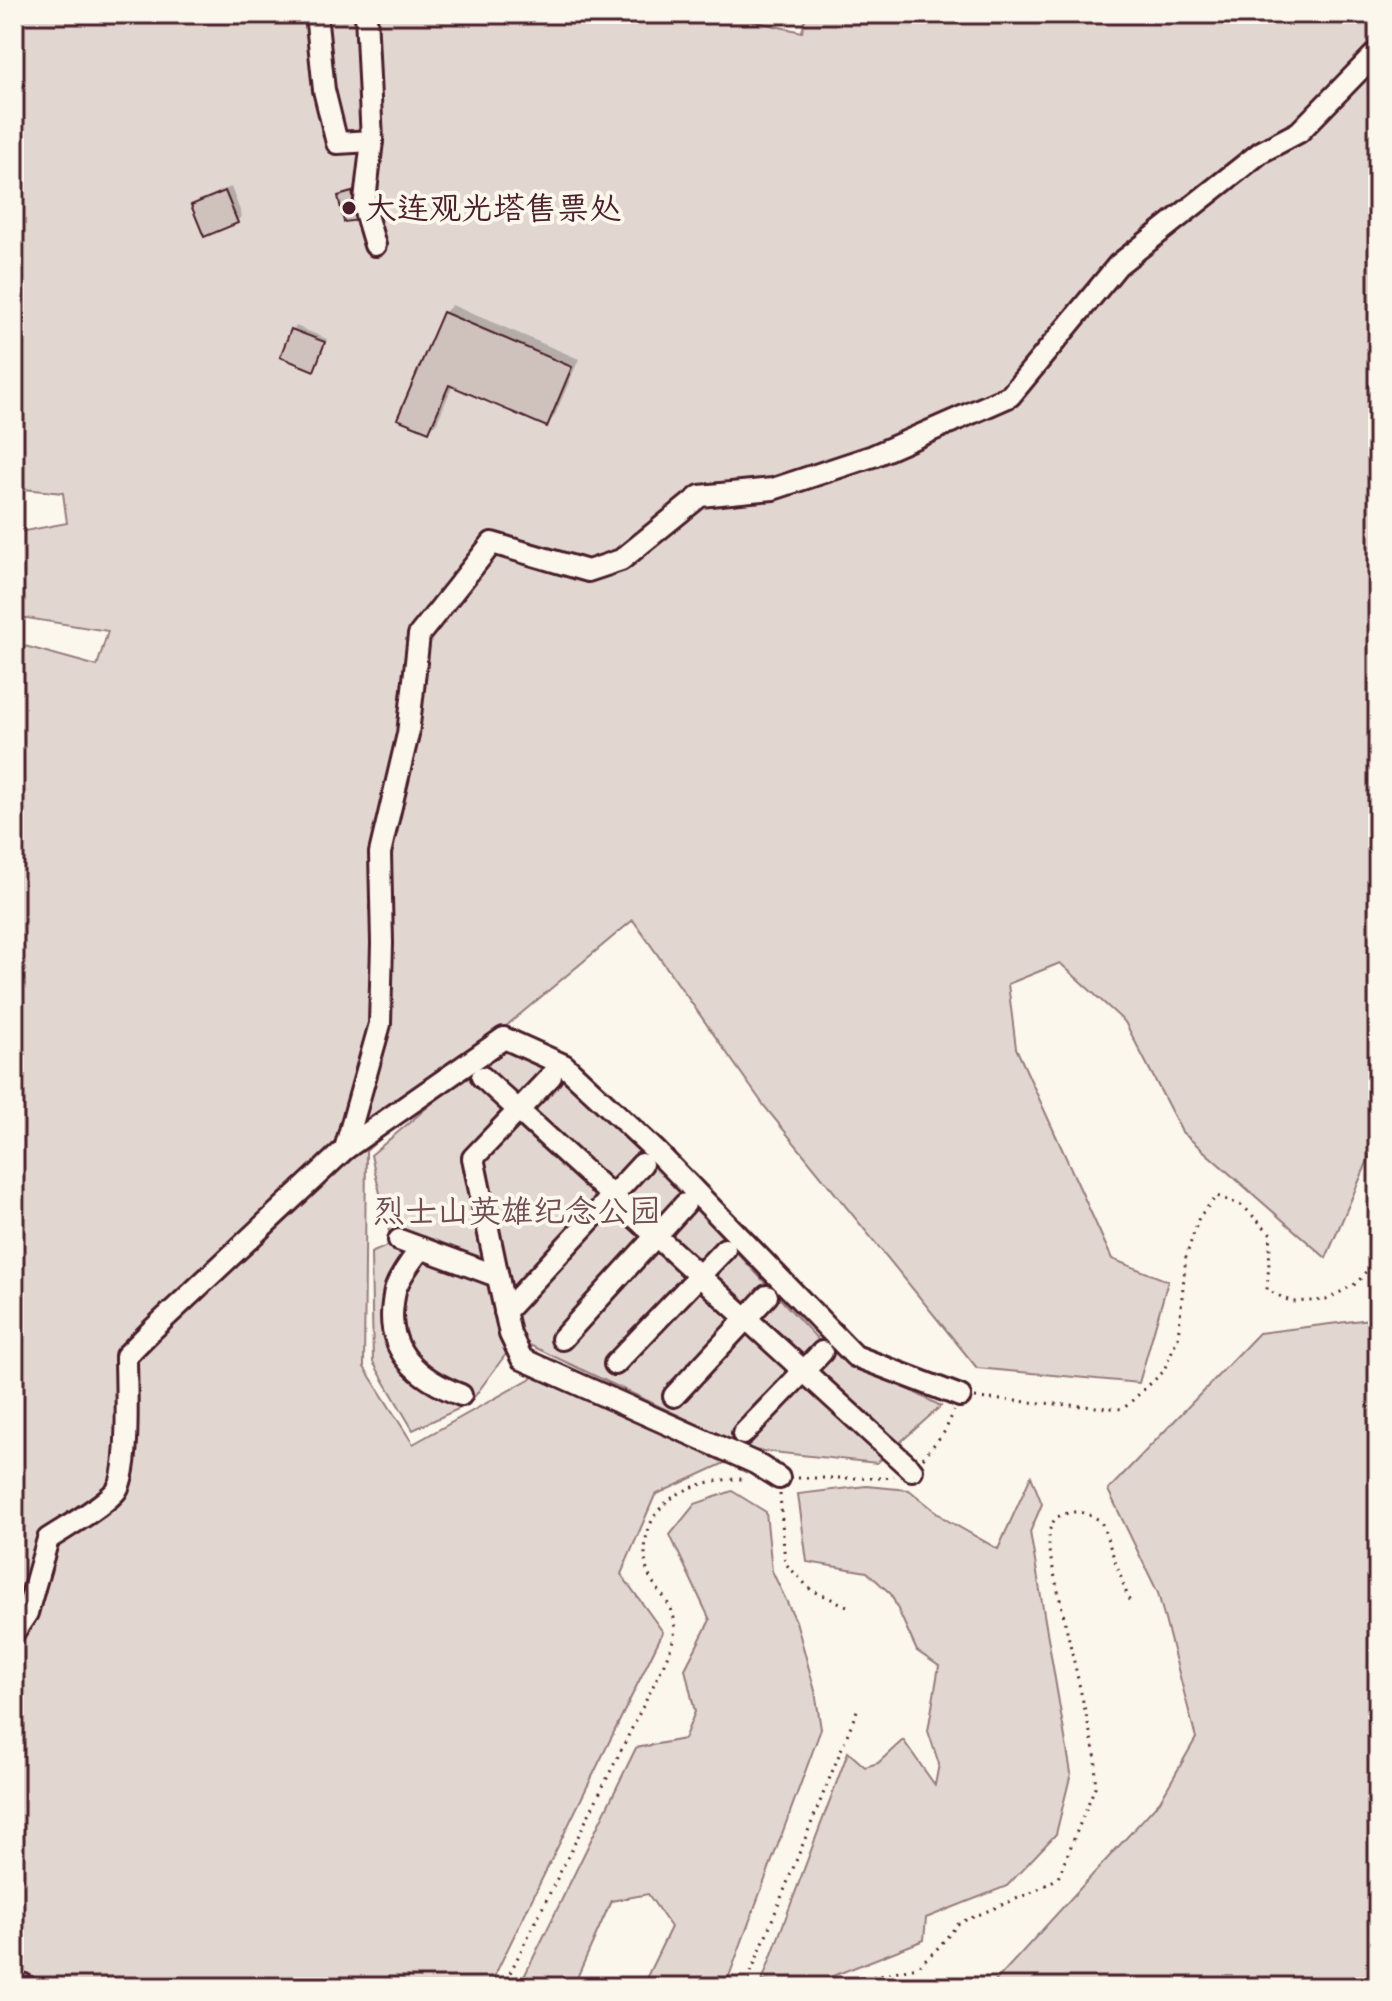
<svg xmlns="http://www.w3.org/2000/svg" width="1392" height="2001" viewBox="0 0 1392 2001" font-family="Dekko,'LXGW WenKai TC',sans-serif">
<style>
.green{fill:#e2d7d0;stroke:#967b7e;stroke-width:2}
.shadow{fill:#0003}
.building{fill:#cfc2bc;stroke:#4a1f2b;stroke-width:2}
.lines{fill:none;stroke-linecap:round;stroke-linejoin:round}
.minor-casing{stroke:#4a1f2b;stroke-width:26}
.path{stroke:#4a1f2b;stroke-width:3;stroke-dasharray:2 6;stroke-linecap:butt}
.minor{stroke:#fbf7ec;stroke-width:20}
.poi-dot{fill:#4a1f2b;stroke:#fbf7ec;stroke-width:3}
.labels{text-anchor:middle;stroke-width:8;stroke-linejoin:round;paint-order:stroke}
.poi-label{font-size:32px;fill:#4a1f2b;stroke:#fbf7ec;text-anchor:start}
.park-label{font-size:32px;fill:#704d54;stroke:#fbf7ec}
</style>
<rect width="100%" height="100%" fill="#fbf7ec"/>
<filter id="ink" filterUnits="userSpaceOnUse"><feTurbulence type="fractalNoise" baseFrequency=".0125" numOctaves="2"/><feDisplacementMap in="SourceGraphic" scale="16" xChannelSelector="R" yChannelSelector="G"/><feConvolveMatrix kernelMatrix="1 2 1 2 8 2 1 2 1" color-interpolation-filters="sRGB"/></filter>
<g filter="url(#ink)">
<g class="green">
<path d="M 14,14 L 721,14 L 802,32 L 806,14 L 1378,14 L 1378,1137 L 1326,1258 L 1182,1132 L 1125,1022 L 1060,963 L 1008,984 L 1016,1048 L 1112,1259 L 1168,1281 L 1139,1383 L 977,1368 L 765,1107 L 633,920 L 512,1021 L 366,1151 L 364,1367 L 413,1444 L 533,1377 L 731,1460 L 655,1495 L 621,1574 L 663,1632 L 489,1987 L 14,1987 L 14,643 L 97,666 L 108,631 L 14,616 L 14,533 L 67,523 L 63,493 L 14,488 Z"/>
<path d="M 501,1045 L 548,1065 L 646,1155 L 825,1347 L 941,1406 L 877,1463 L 752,1450 L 517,1339 L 469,1404 L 413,1430 L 373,1362 L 371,1253 L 392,1244 L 371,1155 Z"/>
<path d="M 1378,1318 L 1378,1987 L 990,1987 L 1160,1801 L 1196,1738 L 1158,1593 L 1108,1490 L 1259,1333 Z"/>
<path d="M 1031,1476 L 1042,1504 L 1030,1532 L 1071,1773 L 1056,1834 L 1007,1886 L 926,1918 L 924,1940 L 805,1987 L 783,1987 L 762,1981 L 848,1752 L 865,1767 L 878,1763 L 903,1740 L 935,1785 L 939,1764 L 928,1731 L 939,1666 L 917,1651 L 891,1594 L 867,1572 L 807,1562 L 798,1494 L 866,1486 L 909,1490 L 945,1519 L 998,1549 Z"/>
<path d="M 732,1491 L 766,1512 L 772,1571 L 796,1621 L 815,1691 L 821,1729 L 725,1987 L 642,1987 L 671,1927 L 648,1894 L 611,1901 L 573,1987 L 519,1987 L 636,1748 L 684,1739 L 695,1712 L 685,1669 L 710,1620 L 670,1535 L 695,1504 Z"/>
</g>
<g class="shadow">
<path d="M 231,187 L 242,216 L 237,221 L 194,205 L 199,200 Z"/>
<path d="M 355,190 L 363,215 L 340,197 L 344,193 Z"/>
<path d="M 452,305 L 579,359 L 554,417 L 547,424 L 453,385 L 437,422 L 429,430 L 444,313 Z"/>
<path d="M 296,326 L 327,339 L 317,366 L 313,369 L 282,356 L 293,330 Z"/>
</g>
<g class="building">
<path d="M 225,191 L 238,223 L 204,237 L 191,205 Z"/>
<path d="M 352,192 L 360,220 L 344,222 L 338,196 Z"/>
<path d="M 443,312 L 572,367 L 547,427 L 449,385 L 429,432 L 397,419 Z"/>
<path d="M 291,329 L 325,342 L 314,371 L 280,357 Z"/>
</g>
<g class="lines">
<g class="minor-casing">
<g id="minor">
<path d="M 316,14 L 324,90 L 337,143 L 372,141 L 366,14"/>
<path d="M 372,141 L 364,208 L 375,245"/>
<path d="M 551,1076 L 473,1158 L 510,1334 L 522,1359 L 755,1463 L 779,1478"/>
<path d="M 482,1077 L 912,1470"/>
<path d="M 345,1149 L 380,1024 L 382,943 L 380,853 L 408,734 L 419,635 L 492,543 L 588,571 L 621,560 L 700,496 L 773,489 L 873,456 L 1010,396 L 1118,265 L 1261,152 L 1299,132 L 1378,51"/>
<path d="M 399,1240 L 497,1276"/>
<path d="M 421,1248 C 412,1260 403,1271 397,1285 C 394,1291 394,1297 393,1303 C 386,1352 419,1379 461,1395"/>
<path d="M 505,1312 L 642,1164"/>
<path d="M 562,1339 L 685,1204"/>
<path d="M 615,1364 L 725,1249"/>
<path d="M 674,1396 L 767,1296"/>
<path d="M 743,1434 L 822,1352"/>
<path d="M 14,1632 L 27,1613 L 48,1539 C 68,1526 99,1509 115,1492 C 131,1476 126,1382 126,1356 L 151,1331 L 345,1149 L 504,1038 L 564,1065 L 656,1151 L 855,1356 L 960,1396"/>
<path d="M 22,1984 L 27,1987"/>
</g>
</g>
<g class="path">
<path d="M 975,1398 L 1123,1409 L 1163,1372 L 1178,1337 L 1186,1257 L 1199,1217 L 1217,1196 L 1243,1206 L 1271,1234 L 1267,1290 L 1292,1302 L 1326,1300 L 1357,1283 L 1378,1256"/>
<path d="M 923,1458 L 945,1431 L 954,1411"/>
<path d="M 798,1478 L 885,1478 L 894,1476"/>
<path d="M 780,1494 L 785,1563 L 811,1590 L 847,1606"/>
<path d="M 503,1987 L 663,1666 C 670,1650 677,1636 674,1618 C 670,1599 652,1587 647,1570 C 644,1559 645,1549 646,1539 C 654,1494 701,1479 742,1479"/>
<path d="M 745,1987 L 858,1708"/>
<path d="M 826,1987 L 917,1967 L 936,1950 L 959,1923 L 1035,1891 L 1058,1878 L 1095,1787 L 1096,1759 L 1049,1551 L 1049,1531 L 1055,1518 C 1075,1509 1082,1510 1101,1521 L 1130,1603"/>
</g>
<use href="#minor" class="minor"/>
</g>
</g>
<circle class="poi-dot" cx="349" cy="208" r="8"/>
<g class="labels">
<g class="poi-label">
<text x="365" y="219">大连观光塔售票处</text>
</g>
<g class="park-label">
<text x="517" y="1222">烈士山英雄纪念公园</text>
</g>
</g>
<rect width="1392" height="2001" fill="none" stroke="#fbf7ec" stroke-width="48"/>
<rect x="24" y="24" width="1344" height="1953" fill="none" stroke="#4a1f2b" stroke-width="3" filter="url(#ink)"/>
</svg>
